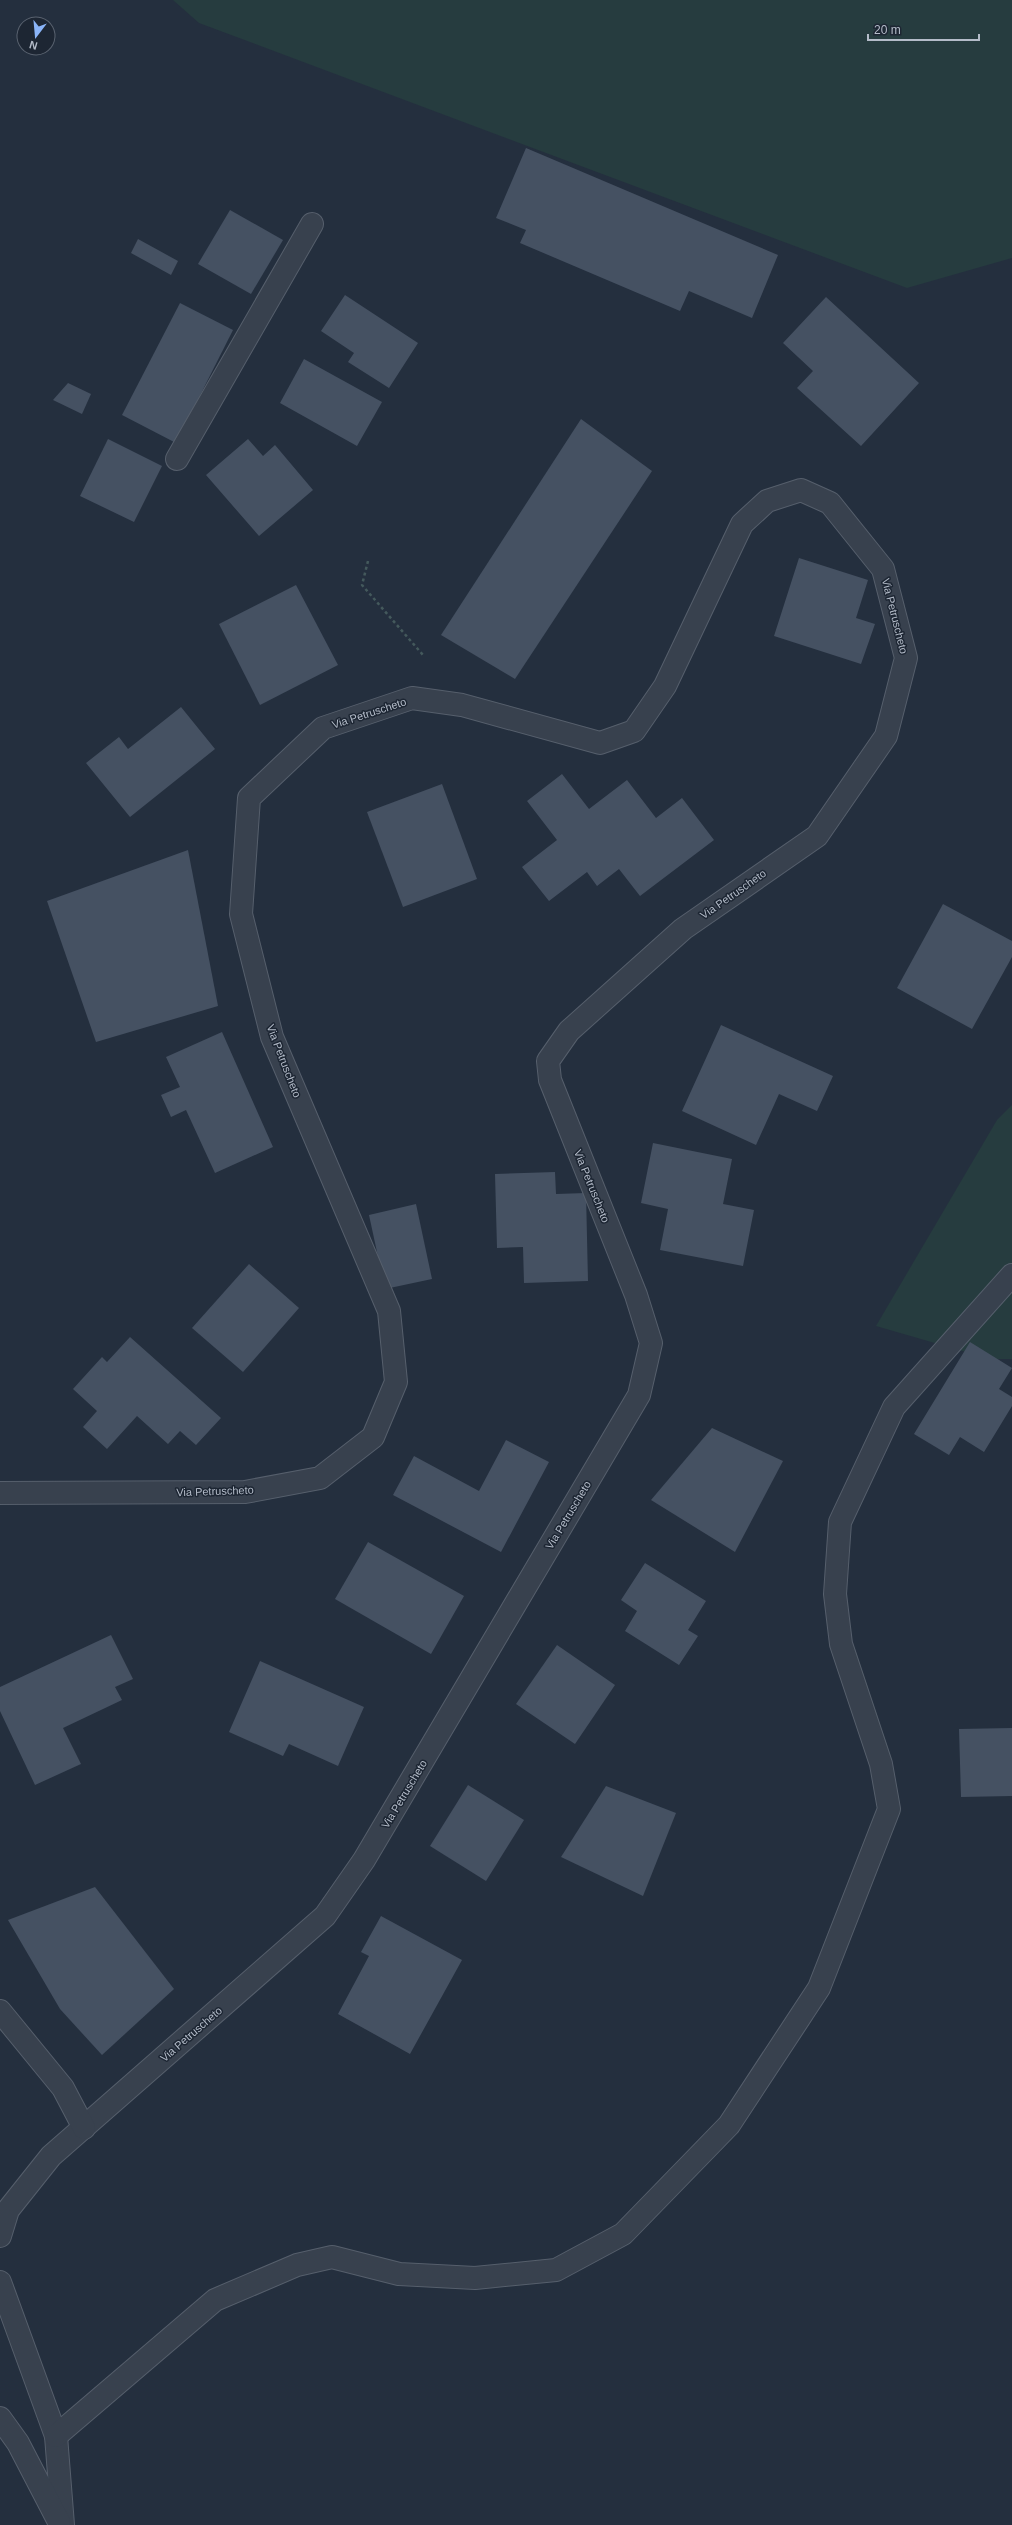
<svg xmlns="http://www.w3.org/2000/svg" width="1012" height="2525" viewBox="0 0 1012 2525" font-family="Arial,sans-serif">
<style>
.green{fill:#263c3f}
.building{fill:#455162}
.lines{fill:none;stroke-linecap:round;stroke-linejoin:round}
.minor-casing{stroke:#565f6c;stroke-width:24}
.path{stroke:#44595c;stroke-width:2.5;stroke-dasharray:3 3;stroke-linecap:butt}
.minor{stroke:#38414e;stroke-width:22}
.labels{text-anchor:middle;stroke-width:3;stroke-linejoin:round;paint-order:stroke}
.street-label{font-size:11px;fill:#b4bcc9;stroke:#1d2633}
</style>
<rect width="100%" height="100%" fill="#242f3e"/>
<g class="green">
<path d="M 173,0 L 1012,0 L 1012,258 L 907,288 L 199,23 Z"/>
<path d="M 1012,1105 L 1012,1359 L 990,1359 L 876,1326 L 997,1120 Z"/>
</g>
<g class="building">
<path d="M 526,148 L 778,255 L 752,318 L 689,291 L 680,311 L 520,243 L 526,230 L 496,218 Z"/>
<path d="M 230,210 L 283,240 L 251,294 L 198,264 Z"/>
<path d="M 138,239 L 178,261 L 171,275 L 131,253 Z"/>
<path d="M 345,295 L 418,343 L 389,388 L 348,362 L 354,353 L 321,331 Z"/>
<path d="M 826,297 L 919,383 L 861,446 L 797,388 L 813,371 L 783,343 Z"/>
<path d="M 180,303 L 233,330 L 176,443 L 122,415 Z"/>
<path d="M 304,359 L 382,402 L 357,446 L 280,403 Z"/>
<path d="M 68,383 L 91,394 L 82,414 L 53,400 Z"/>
<path d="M 581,419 L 652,471 L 515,679 L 441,635 Z"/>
<path d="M 108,439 L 162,466 L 134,522 L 80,496 Z"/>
<path d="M 248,439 L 263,456 L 275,445 L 313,490 L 259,536 L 206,475 Z"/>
<path d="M 799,558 L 868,580 L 856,618 L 875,624 L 861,664 L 774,636 Z"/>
<path d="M 296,585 L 338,665 L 260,705 L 219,624 Z"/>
<path d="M 181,707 L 215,749 L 130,817 L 86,763 L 119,737 L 128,749 Z"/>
<path d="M 562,774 L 589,809 L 627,780 L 656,818 L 682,798 L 714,840 L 640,896 L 619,869 L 597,886 L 587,872 L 549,901 L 522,867 L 557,840 L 527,801 Z"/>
<path d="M 442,784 L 477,879 L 403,907 L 367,812 Z"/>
<path d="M 188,850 L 218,1006 L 96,1042 L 47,901 Z"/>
<path d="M 943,904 L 1012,941 L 1012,957 L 972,1029 L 897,988 Z"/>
<path d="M 721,1025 L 833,1076 L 817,1111 L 779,1094 L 756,1145 L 682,1111 Z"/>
<path d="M 222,1032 L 273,1147 L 215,1173 L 186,1110 L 171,1117 L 161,1095 L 180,1087 L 166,1057 Z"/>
<path d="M 653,1143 L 732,1159 L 723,1204 L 754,1210 L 743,1266 L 660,1250 L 668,1209 L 641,1203 Z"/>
<path d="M 555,1172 L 556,1194 L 586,1193 L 588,1281 L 524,1283 L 523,1247 L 497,1248 L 495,1174 Z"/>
<path d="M 416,1204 L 432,1279 L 385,1289 L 369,1215 Z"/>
<path d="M 249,1264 L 299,1308 L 243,1372 L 192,1328 Z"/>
<path d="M 130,1337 L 221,1418 L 196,1445 L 180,1431 L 168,1444 L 137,1416 L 107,1449 L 83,1427 L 97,1411 L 73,1389 L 102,1357 L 107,1362 Z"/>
<path d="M 970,1342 L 1012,1368 L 999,1389 L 1012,1397 L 1012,1406 L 984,1452 L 960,1437 L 949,1455 L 914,1434 Z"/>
<path d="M 712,1428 L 783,1461 L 735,1552 L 651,1500 Z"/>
<path d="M 506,1440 L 549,1462 L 501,1552 L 393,1495 L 414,1456 L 479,1491 Z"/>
<path d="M 368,1542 L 464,1596 L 431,1654 L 335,1599 Z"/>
<path d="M 645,1563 L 706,1601 L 688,1630 L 698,1636 L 679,1665 L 625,1631 L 637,1611 L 621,1600 Z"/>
<path d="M 111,1635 L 133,1679 L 115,1687 L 122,1700 L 63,1728 L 81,1764 L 35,1785 L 0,1711 L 0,1687 Z"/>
<path d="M 557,1645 L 615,1685 L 575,1744 L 516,1704 Z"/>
<path d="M 260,1661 L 364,1707 L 338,1766 L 289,1744 L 283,1756 L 229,1732 Z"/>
<path d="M 1012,1728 L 1012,1796 L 961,1797 L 959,1729 Z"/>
<path d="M 468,1785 L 524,1820 L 486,1881 L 430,1846 Z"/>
<path d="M 606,1786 L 676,1813 L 643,1896 L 561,1857 Z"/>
<path d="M 95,1887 L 174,1989 L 102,2055 L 60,2009 L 8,1920 Z"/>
<path d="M 381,1916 L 462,1960 L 410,2054 L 338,2014 L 369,1956 L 361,1952 Z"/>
</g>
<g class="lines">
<g class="minor-casing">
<g id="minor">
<path d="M 177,459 L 312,224"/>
<path d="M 0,1493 L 245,1492 L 320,1478 L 373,1437 L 396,1382 L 389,1311 L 272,1037 L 241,914 L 249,798 L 323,728 L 412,698 L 462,705 L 600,743 L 634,731 L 665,686 L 742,524 L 767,501 L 801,490 L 830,503 L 883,569 L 906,658 L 886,736 L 817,836 L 683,929 L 569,1031 L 548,1061 L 550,1080 L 636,1295 L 651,1343 L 639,1395 L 364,1860 L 325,1916 L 51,2156 L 8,2210 L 0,2236"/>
<path d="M 0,2011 L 63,2088 L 84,2128"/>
<path d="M 0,2282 L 56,2436 L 63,2525"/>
<path d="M 0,2418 L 18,2443 L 59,2522"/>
<path d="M 56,2436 L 215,2300 L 297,2265 L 332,2257 L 399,2274 L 475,2278 L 556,2270 L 623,2234 L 729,2125 L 819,1988 L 889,1809 L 881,1764 L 841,1644 L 835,1594 L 840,1522 L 894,1407 L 1012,1275"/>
</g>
</g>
<path class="path" d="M 368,561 L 362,585 L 423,655"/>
<use href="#minor" class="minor"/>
</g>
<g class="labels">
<g class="street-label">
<text transform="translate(895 616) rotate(76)" y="4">Via Petruscheto</text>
<text transform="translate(369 713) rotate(-18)" y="4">Via Petruscheto</text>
<text transform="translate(733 894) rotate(-35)" y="4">Via Petruscheto</text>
<text transform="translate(284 1061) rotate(69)" y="4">Via Petruscheto</text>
<text transform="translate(592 1186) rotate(68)" y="4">Via Petruscheto</text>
<text transform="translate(215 1491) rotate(-2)" y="4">Via Petruscheto</text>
<text transform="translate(568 1515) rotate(-59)" y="4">Via Petruscheto</text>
<text transform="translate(404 1794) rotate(-59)" y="4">Via Petruscheto</text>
<text transform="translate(191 2034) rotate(-41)" y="4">Via Petruscheto</text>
</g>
</g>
<g transform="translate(36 36) rotate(196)"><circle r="19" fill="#1d2633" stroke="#59626f"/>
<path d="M0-3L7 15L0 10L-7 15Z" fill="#8ab4f8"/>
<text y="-6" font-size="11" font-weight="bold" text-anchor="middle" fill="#b4bcc9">N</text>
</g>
<path d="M868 34v6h111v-6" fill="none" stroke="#b4bcc9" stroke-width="2"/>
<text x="874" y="34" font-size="12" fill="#b4bcc9" stroke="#1d2633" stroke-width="3" paint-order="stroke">20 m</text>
</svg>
